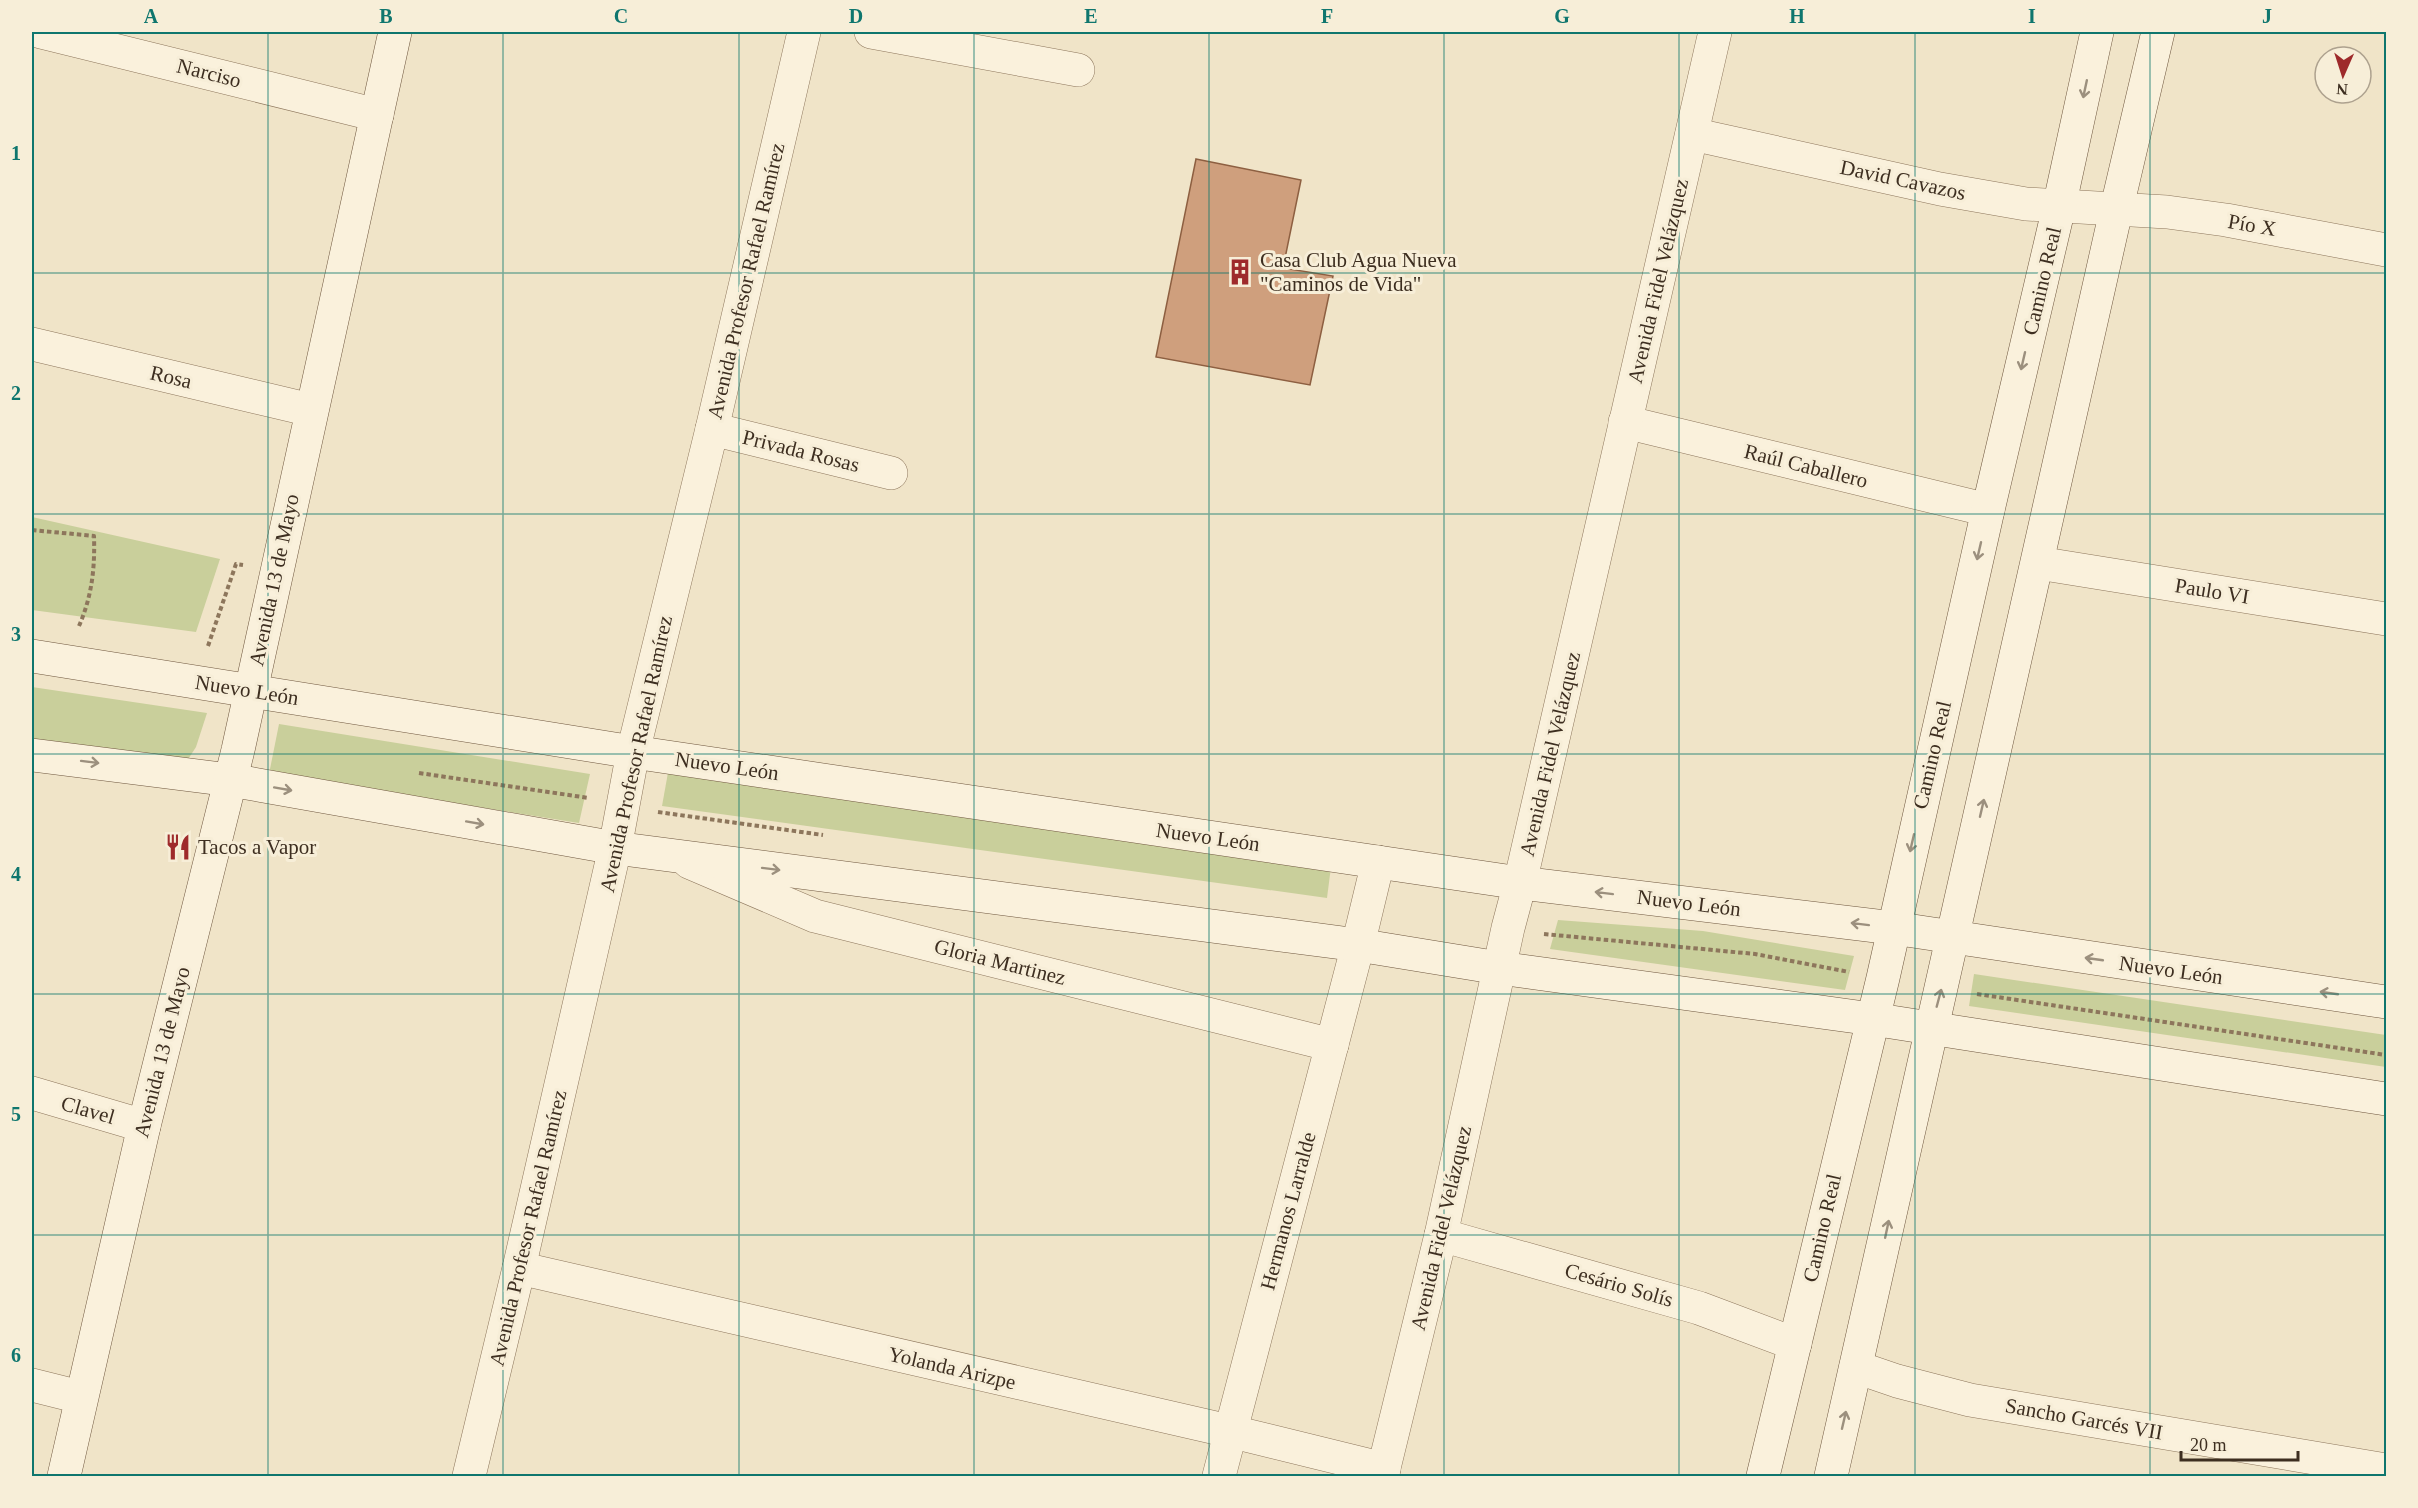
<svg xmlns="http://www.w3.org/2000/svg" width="2418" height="1508" viewBox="0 0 2418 1508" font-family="'Times New Roman',serif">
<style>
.green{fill:#c9cf9b}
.building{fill:#cf9f7d;stroke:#8d5f41;stroke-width:1.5}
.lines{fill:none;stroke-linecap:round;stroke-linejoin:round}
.street-casing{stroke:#8d765c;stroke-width:34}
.secondary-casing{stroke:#6f573f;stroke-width:34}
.path{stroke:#8d765c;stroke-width:4;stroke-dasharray:4.5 3;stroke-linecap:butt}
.street{stroke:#faf1dc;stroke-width:33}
.secondary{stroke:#faf1dc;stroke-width:33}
.oneway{stroke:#9c907e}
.grid{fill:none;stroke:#0f766e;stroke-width:1.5;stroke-opacity:0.55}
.labels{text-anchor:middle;stroke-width:6;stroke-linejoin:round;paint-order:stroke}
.street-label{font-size:21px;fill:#3d2e20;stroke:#f7eed8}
.poi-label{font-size:21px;fill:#3d2e20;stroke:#f7eed8;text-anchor:start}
.neatline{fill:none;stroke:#0f766e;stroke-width:2}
.grid-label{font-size:20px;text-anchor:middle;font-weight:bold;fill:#0f766e}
</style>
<rect width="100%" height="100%" fill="#f0e4c8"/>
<g class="green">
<path d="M 32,517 L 220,559 L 196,632 L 32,610 Z"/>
<path d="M 32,687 L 207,713 L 196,747 L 185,764 L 32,746 Z"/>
<path d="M 279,724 L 590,774 L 579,823 L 269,774 Z"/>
<path d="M 669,767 L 1331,867 L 1327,898 L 662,806 Z"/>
<path d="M 1558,920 L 1703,931 L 1854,956 L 1845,990 L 1550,949 Z"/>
<path d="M 1974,974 L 2386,1035 L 2386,1067 L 1969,1006 Z"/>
</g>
<path class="building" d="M 1196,159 L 1301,180 L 1283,268 L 1333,276 L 1310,385 L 1156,357 Z"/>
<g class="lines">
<g class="street-casing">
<g id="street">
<path d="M 41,32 L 377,115"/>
<path d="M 871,32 L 1078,70"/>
<path d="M 1692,134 L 1940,189 L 2026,204 L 2167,212 L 2226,220 L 2386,250"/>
<path d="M 32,344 L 311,410"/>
<path d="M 1625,422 L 1988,510"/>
<path d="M 712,429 L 891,473"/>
<path d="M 2038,563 L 2386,619"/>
<path d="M 689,862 L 815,916 L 1332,1045"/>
<path d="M 32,1093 L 144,1126"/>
<path d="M 1441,1235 L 1699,1308 L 1795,1344"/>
<path d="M 519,1268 L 1229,1431 L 1384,1469"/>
<path d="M 1856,1367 L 1897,1381 L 1970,1400 L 2386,1470"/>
<path d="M 32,1385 L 80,1397"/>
<path d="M 469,1476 L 519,1268 L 615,848 L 633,752 L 712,429 L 804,32"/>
<path d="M 1219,1476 L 1358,945 L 1378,862"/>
<path d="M 1382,1476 L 1441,1235 L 1508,928 L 1520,883 L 1715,32"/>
</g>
</g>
<g class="secondary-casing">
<g id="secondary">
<path d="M 32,656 L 633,752 L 1520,883 L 1893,928 L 2386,1002"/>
<path d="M 32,755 L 230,780 L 615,848 L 1358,945 L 1499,968 L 1872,1019 L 2386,1099"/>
<path d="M 64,1476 L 144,1126 L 238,750 L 395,32"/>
<path d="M 1763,1476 L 1883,978 L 1988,510 L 2059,207 L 2097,32"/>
<path d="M 1831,1476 L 2116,211 L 2158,32"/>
</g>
</g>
<g class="path">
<path d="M 32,530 L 94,536 C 95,568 92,596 79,626"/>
<path d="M 208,646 L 236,564 L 243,565"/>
<path d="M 419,773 L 589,798"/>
<path d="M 658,812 L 823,835"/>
<path d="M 1544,934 L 1755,954 L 1849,972"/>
<path d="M 1977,994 L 2386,1055"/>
</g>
<use href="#street" class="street"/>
<use href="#secondary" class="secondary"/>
</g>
<defs><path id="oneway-shaft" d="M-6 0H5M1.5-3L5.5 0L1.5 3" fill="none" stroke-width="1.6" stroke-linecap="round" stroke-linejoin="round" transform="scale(1.5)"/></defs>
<g class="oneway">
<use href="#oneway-shaft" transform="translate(2085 89) rotate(102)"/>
<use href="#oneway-shaft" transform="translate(2023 361) rotate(103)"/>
<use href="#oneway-shaft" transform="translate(1979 551) rotate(103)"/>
<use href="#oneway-shaft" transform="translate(90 762) rotate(7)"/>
<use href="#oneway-shaft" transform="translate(283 789) rotate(10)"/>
<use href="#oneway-shaft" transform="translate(1982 808) rotate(-77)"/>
<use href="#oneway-shaft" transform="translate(475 823) rotate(10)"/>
<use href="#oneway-shaft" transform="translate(1912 843) rotate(103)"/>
<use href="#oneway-shaft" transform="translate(771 869) rotate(7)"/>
<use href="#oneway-shaft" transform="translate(1604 893) rotate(-173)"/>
<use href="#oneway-shaft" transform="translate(1860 924) rotate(-173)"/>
<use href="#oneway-shaft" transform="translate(2094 959) rotate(-172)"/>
<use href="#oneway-shaft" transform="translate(2329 993) rotate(-172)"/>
<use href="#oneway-shaft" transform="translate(1939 998) rotate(-75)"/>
<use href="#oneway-shaft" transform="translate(1887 1229) rotate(-78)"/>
<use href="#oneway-shaft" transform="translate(1844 1420) rotate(-77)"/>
</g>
<path class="grid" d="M 268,32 L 268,1476M 503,32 L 503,1476M 739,32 L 739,1476M 974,32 L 974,1476M 1209,32 L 1209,1476M 1444,32 L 1444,1476M 1679,32 L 1679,1476M 1915,32 L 1915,1476M 2150,32 L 2150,1476M 32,273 L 2386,273M 32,514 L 2386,514M 32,754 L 2386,754M 32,994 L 2386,994M 32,1235 L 2386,1235"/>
<defs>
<g id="building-bare" transform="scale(2.07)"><path d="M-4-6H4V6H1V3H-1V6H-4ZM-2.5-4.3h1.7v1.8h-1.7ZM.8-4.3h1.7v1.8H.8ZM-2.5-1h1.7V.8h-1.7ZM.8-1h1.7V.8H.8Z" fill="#9e2a2b" stroke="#f7eed8" stroke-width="2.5" paint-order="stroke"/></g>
<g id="restaurant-bare" transform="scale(2.07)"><path d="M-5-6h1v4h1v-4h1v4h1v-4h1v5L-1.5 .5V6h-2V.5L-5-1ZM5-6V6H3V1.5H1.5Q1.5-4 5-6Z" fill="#9e2a2b" stroke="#f7eed8" stroke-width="2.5" paint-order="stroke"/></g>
</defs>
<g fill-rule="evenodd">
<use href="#building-bare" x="1240" y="272"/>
<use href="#restaurant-bare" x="178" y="847"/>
</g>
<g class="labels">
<g class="street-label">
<text transform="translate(209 73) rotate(14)" y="7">Narciso</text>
<text transform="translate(1903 180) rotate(12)" y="7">David Cavazos</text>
<text transform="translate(2252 225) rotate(10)" y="7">Pío X</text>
<text transform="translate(746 281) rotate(-77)" y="7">Avenida Profesor Rafael Ramírez</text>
<text transform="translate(1658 281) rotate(-77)" y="7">Avenida Fidel Velázquez</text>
<text transform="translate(2042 281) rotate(-77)" y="7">Camino Real</text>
<text transform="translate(171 377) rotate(13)" y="7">Rosa</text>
<text transform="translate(801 451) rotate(14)" y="7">Privada Rosas</text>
<text transform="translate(1806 466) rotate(14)" y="7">Raúl Caballero</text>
<text transform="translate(274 580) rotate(-78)" y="7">Avenida 13 de Mayo</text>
<text transform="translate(2212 591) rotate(9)" y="7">Paulo VI</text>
<text transform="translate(247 690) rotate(9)" y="7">Nuevo León</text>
<text transform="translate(636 754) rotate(-78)" y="7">Avenida Profesor Rafael Ramírez</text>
<text transform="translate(1550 754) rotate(-77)" y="7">Avenida Fidel Velázquez</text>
<text transform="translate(1932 755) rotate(-77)" y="7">Camino Real</text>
<text transform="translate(727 766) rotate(8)" y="7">Nuevo León</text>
<text transform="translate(1208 837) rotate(8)" y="7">Nuevo León</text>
<text transform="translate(1689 903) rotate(7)" y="7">Nuevo León</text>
<text transform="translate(1000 962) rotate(14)" y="7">Gloria Martinez</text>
<text transform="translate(2171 970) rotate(8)" y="7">Nuevo León</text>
<text transform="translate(162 1052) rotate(-76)" y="7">Avenida 13 de Mayo</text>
<text transform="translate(88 1110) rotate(16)" y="7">Clavel</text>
<text transform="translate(1288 1211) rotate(-75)" y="7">Hermanos Larralde</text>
<text transform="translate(528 1228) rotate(-77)" y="7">Avenida Profesor Rafael Ramírez</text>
<text transform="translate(1441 1228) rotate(-77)" y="7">Avenida Fidel Velázquez</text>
<text transform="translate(1822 1228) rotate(-77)" y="7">Camino Real</text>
<text transform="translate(1619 1285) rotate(16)" y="7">Cesário Solís</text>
<text transform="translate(952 1368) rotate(13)" y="7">Yolanda Arizpe</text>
<text transform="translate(2084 1419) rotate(10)" y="7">Sancho Garcés VII</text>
</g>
<g class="poi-label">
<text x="1260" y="267">Casa Club Agua Nueva<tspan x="1260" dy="24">"Caminos de Vida"</tspan></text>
<text x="198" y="854">Tacos a Vapor</text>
</g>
</g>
<rect width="2418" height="1508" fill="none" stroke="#f7eed8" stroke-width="66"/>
<g transform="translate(2343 75) rotate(183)"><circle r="28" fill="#f7eed8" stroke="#ada18e" stroke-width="1.5"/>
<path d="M0-4.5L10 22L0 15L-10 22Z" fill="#9e2a2b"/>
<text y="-9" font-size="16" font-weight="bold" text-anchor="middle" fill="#3d2e20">N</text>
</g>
<path d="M2181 1451v9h117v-9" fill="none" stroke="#3d2e20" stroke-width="3"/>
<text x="2190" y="1451" font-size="18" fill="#3d2e20" stroke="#f7eed8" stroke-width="4.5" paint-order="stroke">20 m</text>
<rect x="33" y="33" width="2352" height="1442" class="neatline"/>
<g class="grid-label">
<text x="151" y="23">A</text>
<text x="386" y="23">B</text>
<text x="621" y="23">C</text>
<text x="856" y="23">D</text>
<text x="1091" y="23">E</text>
<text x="1327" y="23">F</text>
<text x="1562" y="23">G</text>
<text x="1797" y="23">H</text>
<text x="2032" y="23">I</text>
<text x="2267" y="23">J</text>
<text x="16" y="160">1</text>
<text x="16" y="400">2</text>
<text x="16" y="641">3</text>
<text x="16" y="881">4</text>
<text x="16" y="1121">5</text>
<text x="16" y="1362">6</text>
</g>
</svg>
